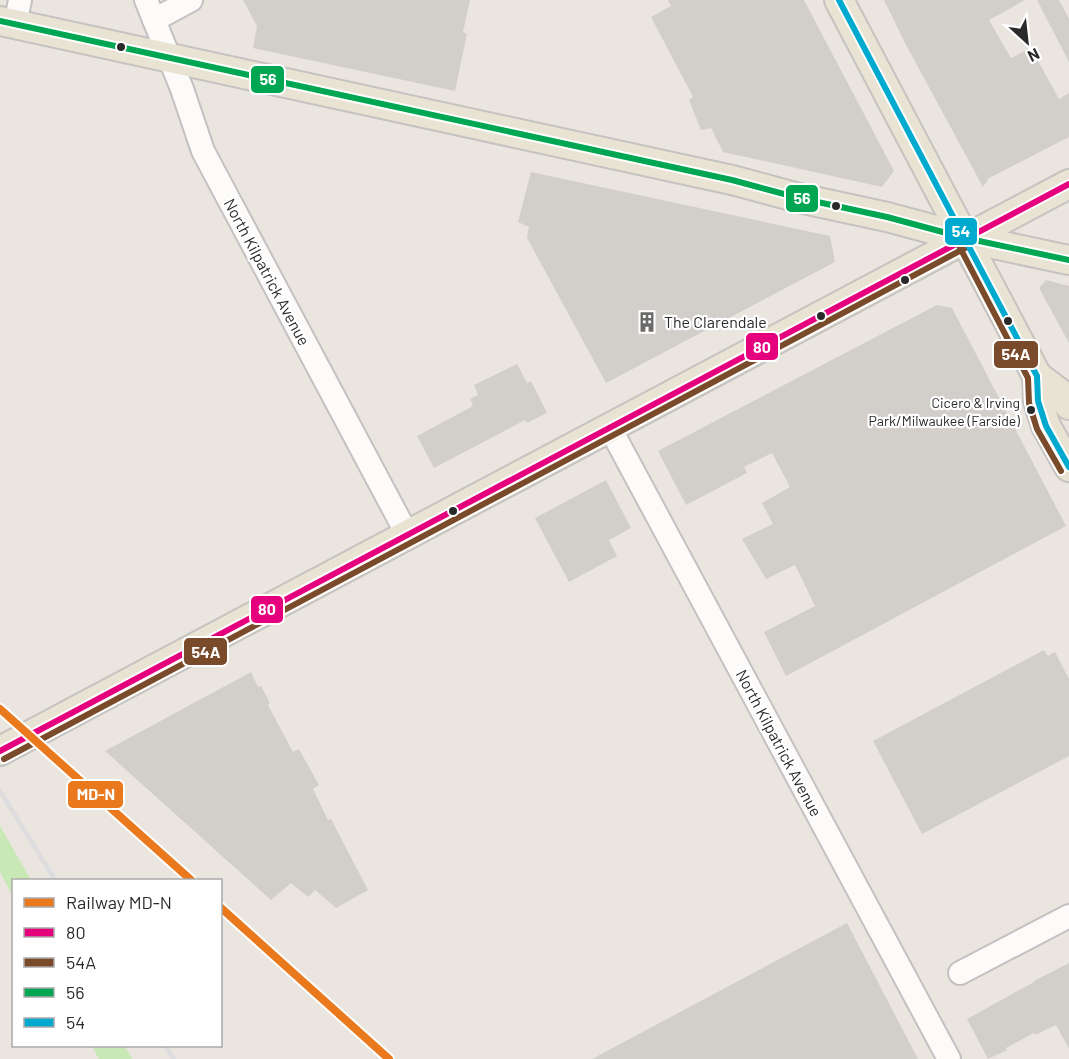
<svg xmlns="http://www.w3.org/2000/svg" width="1069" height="1059" viewBox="0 0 1069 1059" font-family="Barlow,sans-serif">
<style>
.green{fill:#c8e8b5}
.building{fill:#d2cfcb}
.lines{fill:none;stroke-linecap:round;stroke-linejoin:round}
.minor-casing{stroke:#c3c1c1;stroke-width:26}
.major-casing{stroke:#c5c3c1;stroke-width:32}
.minor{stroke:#fcfbfa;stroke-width:22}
.major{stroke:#e8e3d2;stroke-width:28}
.rail{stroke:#dddddf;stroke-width:4.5}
.bus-1-casing{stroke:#fff;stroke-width:10}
.bus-2-casing{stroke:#fff;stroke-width:10}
.bus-3-casing{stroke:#fff;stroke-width:10}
.bus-4-casing{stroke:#fff;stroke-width:10}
.bus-1{stroke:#e5007d;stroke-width:6}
.bus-2{stroke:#7a4b2a;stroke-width:6}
.bus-3{stroke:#00a651;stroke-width:6}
.bus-4{stroke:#00a9ce;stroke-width:6}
.rail-1-casing{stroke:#fff;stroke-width:12}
.rail-1{stroke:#ea791e;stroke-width:8}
.bus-dot{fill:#2a2a2a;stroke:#fff;stroke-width:2}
.labels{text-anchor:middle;stroke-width:4.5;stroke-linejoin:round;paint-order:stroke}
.bus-label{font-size:14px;fill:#2a2a2a;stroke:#fff;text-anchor:end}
.street-label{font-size:16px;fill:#2a2a2a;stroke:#fff}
.poi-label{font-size:16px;fill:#2a2a2a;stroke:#fff;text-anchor:start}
.line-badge{stroke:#fff;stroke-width:2}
.badge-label{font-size:16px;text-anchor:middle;font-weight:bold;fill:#fff}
</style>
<rect width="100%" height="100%" fill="#eae5df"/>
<g class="green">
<path d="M 0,826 L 31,880 L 14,880 L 13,897 L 0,872 Z"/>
<path d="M 92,1046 L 125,1046 L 132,1059 L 99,1059 Z"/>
</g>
<g class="building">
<path d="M 243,0 L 470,0 L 463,32 L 467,34 L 455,91 L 253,48 L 257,26 Z"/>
<path d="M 668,0 L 804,0 L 894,171 L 882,187 L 723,152 L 711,128 L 701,130 L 689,100 L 693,97 L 651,17 L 671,6 Z"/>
<path d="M 884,0 L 1025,0 L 989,20 L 1011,58 L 1031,48 L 1059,99 L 1069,93 L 1069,137 L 989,178 L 983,187 L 905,43 Z"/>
<path d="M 1037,0 L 1059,0 L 1069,19 L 1069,62 Z"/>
<path d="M 531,172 L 830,236 L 835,262 L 606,383 L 527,238 L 529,227 L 518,222 Z"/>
<path d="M 1046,280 L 1069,286 L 1069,343 L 1039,288 Z"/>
<path d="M 937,305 L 952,308 L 1066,526 L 786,676 L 764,632 L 815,606 L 795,565 L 766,579 L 742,539 L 773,524 L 762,503 L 790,487 L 772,453 L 744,467 L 747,473 L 686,505 L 658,451 Z"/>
<path d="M 517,364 L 527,383 L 531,381 L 547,413 L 527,423 L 525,420 L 434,468 L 417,436 L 473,406 L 470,399 L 478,395 L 474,385 Z"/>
<path d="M 606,480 L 631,528 L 609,540 L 617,556 L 569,582 L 535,518 Z"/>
<path d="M 1044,650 L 1048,656 L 1055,652 L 1069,679 L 1069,756 L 922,834 L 873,741 Z"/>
<path d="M 251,672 L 258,687 L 261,686 L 270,703 L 268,705 L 293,752 L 299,749 L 319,785 L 313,789 L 328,820 L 331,819 L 368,890 L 336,908 L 315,890 L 308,897 L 291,883 L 271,900 L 105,751 Z"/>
<path d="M 847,923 L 918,1059 L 592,1059 Z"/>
<path d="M 1069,963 L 1069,1049 L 1056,1025 L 1035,1035 L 1034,1033 L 1006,1048 L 1007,1050 L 988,1059 L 967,1019 L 1034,982 L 1034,981 Z"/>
</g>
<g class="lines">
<g class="minor-casing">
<g id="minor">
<path d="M 146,0 L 182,89 L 203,151 L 408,536"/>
<path d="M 154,20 L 191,0"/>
<path d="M 15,25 L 20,0"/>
<path d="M 610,428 L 949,1059"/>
<path d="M 960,973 L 1069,916"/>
</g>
</g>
<g class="major-casing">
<g id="major">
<path d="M 839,0 L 1037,376 L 1038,401 L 1046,426 L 1069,467"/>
<path d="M 0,21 L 732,180 L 799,198 L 887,217 L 965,238 L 1069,260"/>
<path d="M 1037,376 L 1061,394 L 1069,405"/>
<path d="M 0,751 L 1069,184"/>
</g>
</g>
<use href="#minor" class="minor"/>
<use href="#major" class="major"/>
<g class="rail">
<path d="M 0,791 L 55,880"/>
<path d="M 165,1046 L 174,1059"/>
</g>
<g class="bus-1-casing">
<path id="bus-1" d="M 0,751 L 1069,184"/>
</g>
<g class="bus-2-casing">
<g id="bus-2">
<path d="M 957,242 L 1028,378 L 1029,403 L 1037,429 L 1061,471"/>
<path d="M 4,759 L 969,246"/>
</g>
</g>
<g class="bus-3-casing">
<path id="bus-3" d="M 0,21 L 732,180 L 799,198 L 887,217 L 965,238 L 1069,260"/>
</g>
<g class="bus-4-casing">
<path id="bus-4" d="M 839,0 L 1037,376 L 1038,401 L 1046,426 L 1069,467"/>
</g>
<use href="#bus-1" class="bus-1"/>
<use href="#bus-2" class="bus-2"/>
<use href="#bus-3" class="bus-3"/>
<use href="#bus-4" class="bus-4"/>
<g class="rail-1-casing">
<g id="rail-1">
<path d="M 0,709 L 191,880"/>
<path d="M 220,907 L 389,1059"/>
</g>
</g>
<use href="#rail-1" class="rail-1"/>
</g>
<defs>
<g id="building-bare" transform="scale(1.62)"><path d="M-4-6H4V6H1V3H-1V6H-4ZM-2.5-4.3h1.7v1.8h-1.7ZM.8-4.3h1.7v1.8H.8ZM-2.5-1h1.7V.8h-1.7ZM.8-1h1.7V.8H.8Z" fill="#6d6b69" stroke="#fff" stroke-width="2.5" paint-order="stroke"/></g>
</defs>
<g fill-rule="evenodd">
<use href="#building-bare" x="647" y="322"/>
</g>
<g class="bus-dot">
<circle cx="121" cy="47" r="5"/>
<circle cx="836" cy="206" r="5"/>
<circle cx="905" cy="280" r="5"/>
<circle cx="821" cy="316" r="5"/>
<circle cx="1008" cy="321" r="5"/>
<circle cx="1031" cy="410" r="5"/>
<circle cx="453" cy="511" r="5"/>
</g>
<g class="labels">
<g class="bus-label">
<text x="1020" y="408">Cicero &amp; Irving<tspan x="1020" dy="18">Park/Milwaukee (Farside)</tspan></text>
</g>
<g class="street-label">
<text transform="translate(267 272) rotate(62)" y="6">North Kilpatrick Avenue</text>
<text transform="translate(779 743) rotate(62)" y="6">North Kilpatrick Avenue</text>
</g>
<g class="poi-label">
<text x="664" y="328">The Clarendale</text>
</g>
</g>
<g class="line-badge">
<rect x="250" y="65" width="35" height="29" rx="6" fill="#00a651"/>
<rect x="785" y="184" width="34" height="29" rx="6" fill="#00a651"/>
<rect x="944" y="217" width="34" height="29" rx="6" fill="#00a9ce"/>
<rect x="745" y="332" width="34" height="29" rx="6" fill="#e5007d"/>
<rect x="993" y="340" width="46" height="29" rx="6" fill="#7a4b2a"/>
<rect x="250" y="595" width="34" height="29" rx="6" fill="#e5007d"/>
<rect x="183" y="637" width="45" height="29" rx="6" fill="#7a4b2a"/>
<rect x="67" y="780" width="57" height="29" rx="6" fill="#ea791e"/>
</g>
<g class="badge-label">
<text x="268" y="85">56</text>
<text x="802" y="204">56</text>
<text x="961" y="237">54</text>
<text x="762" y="353">80</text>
<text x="1016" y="360">54A</text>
<text x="267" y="615">80</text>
<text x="206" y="658">54A</text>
<text x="96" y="800">MD-N</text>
</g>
<rect x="12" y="879" width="210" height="168" fill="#ffffff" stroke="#aaaaaa" stroke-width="1.5"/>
<rect x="24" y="898" width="30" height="9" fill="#ea791e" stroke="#aaaaaa" stroke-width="1.5"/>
<text x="66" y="909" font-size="18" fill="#2a2a2a">Railway MD-N</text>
<rect x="24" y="928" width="30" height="9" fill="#e5007d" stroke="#aaaaaa" stroke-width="1.5"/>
<text x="66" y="939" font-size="18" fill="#2a2a2a">80</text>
<rect x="24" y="958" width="30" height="9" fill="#7a4b2a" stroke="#aaaaaa" stroke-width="1.5"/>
<text x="66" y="969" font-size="18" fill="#2a2a2a">54A</text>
<rect x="24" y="988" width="30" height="9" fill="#00a651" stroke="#aaaaaa" stroke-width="1.5"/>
<text x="66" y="999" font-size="18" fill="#2a2a2a">56</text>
<rect x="24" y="1018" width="30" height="9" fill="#00a9ce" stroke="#aaaaaa" stroke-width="1.5"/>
<text x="66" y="1029" font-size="18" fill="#2a2a2a">54</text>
<g transform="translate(1027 42) rotate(153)" stroke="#ffffff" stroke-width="4.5" paint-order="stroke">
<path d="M0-4.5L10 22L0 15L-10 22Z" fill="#2a2a2a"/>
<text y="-9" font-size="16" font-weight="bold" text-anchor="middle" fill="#2a2a2a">N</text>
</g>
</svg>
